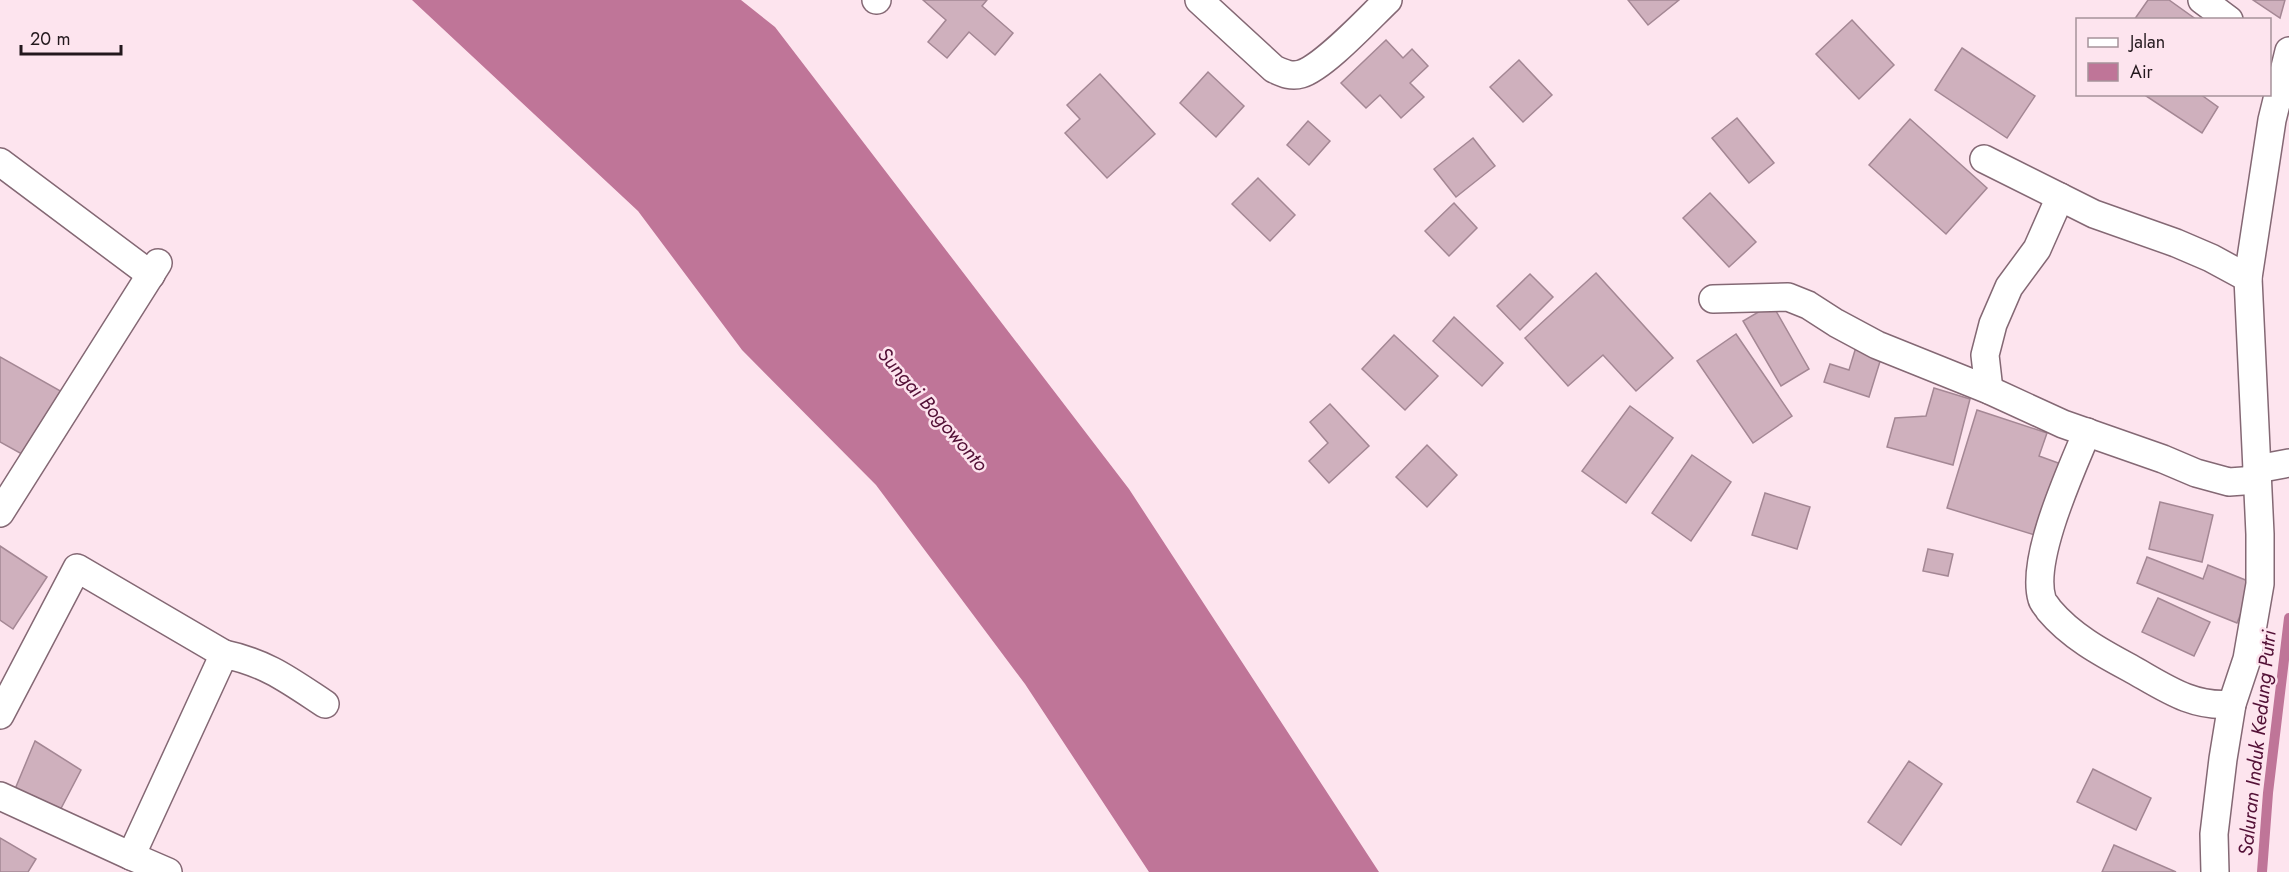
<svg xmlns="http://www.w3.org/2000/svg" width="2289" height="872" viewBox="0 0 2289 872" font-family="Jost,sans-serif">
<style>
.water{fill:#bf7598}
.lines{fill:none;stroke-linecap:round;stroke-linejoin:round}
.stream{stroke:#bf7598;stroke-width:10}
.building{fill:#cfb0bd;stroke:#a48794;stroke-width:1.5}
.minor-casing{stroke:#846874;stroke-width:30}
.minor{stroke:#fff;stroke-width:27}
.labels{text-anchor:middle;stroke-width:5;stroke-linejoin:round;paint-order:stroke}
.water-label{font-size:20px;font-style:italic;fill:#531036;stroke:#fde4ee}
</style>
<rect width="100%" height="100%" fill="#fde4ee"/>
<path class="water" d="M 412,0 L 741,0 L 775,27 L 1129,489 L 1379,872 L 1149,872 L 1025,684 L 876,485 L 742,350 L 638,211 Z"/>
<g class="lines">
<path class="stream" d="M 2262,872 L 2268,793 L 2289,618"/>
</g>
<g class="building">
<path d="M 923,0 L 987,0 L 982,6 L 1013,33 L 995,55 L 969,32 L 947,58 L 928,42 L 946,20 Z"/>
<path d="M 1628,0 L 1679,0 L 1648,25 Z"/>
<path d="M 2148,0 L 2169,0 L 2197,20 L 2134,20 Z"/>
<path d="M 2253,0 L 2285,0 L 2280,18 Z"/>
<path d="M 1852,20 L 1894,65 L 1859,99 L 1816,54 Z"/>
<path d="M 1386,40 L 1403,58 L 1412,49 L 1428,66 L 1410,83 L 1424,97 L 1401,118 L 1380,95 L 1366,108 L 1341,83 Z"/>
<path d="M 1962,48 L 2035,96 L 2007,138 L 1935,90 Z"/>
<path d="M 1519,60 L 1552,95 L 1523,122 L 1490,87 Z"/>
<path d="M 1208,72 L 1244,106 L 1216,137 L 1180,103 Z"/>
<path d="M 1100,74 L 1155,134 L 1107,178 L 1065,133 L 1080,119 L 1067,105 Z"/>
<path d="M 2143,94 L 2200,94 L 2218,107 L 2202,133 Z"/>
<path d="M 1737,118 L 1774,163 L 1749,183 L 1712,138 Z"/>
<path d="M 1910,119 L 1987,188 L 1946,234 L 1869,165 Z"/>
<path d="M 1308,121 L 1330,141 L 1309,165 L 1287,145 Z"/>
<path d="M 1473,138 L 1495,166 L 1456,197 L 1434,169 Z"/>
<path d="M 1258,178 L 1295,215 L 1270,241 L 1232,204 Z"/>
<path d="M 1710,193 L 1756,242 L 1729,267 L 1683,218 Z"/>
<path d="M 1454,203 L 1477,228 L 1449,256 L 1425,231 Z"/>
<path d="M 1596,273 L 1673,358 L 1636,391 L 1603,355 L 1568,386 L 1525,338 Z"/>
<path d="M 1530,274 L 1553,297 L 1520,330 L 1497,306 Z"/>
<path d="M 1772,304 L 1809,369 L 1781,386 L 1743,321 Z"/>
<path d="M 1454,317 L 1503,363 L 1482,386 L 1433,341 Z"/>
<path d="M 1736,334 L 1792,416 L 1753,443 L 1697,361 Z"/>
<path d="M 1394,335 L 1438,376 L 1405,410 L 1362,369 Z"/>
<path d="M 1856,347 L 1882,355 L 1869,397 L 1824,382 L 1830,364 L 1849,370 Z"/>
<path d="M 0,357 L 64,393 L 29,458 L 0,442 Z"/>
<path d="M 1934,388 L 1970,399 L 1953,465 L 1887,447 L 1895,418 L 1926,416 Z"/>
<path d="M 1330,404 L 1369,446 L 1329,483 L 1309,461 L 1328,443 L 1310,422 Z"/>
<path d="M 1630,406 L 1673,438 L 1626,503 L 1582,471 Z"/>
<path d="M 1977,410 L 2047,433 L 2039,456 L 2061,464 L 2038,536 L 1947,508 Z"/>
<path d="M 1427,445 L 1457,475 L 1427,507 L 1396,477 Z"/>
<path d="M 1692,455 L 1731,482 L 1691,541 L 1652,513 Z"/>
<path d="M 1765,493 L 1810,507 L 1797,549 L 1752,535 Z"/>
<path d="M 2160,502 L 2213,515 L 2202,562 L 2149,549 Z"/>
<path d="M 0,546 L 47,577 L 13,629 L 0,620 Z"/>
<path d="M 1928,549 L 1953,554 L 1948,576 L 1923,571 Z"/>
<path d="M 2147,557 L 2203,579 L 2208,565 L 2253,583 L 2237,623 L 2137,583 Z"/>
<path d="M 2158,598 L 2210,622 L 2194,656 L 2142,632 Z"/>
<path d="M 35,741 L 81,770 L 56,818 L 13,794 Z"/>
<path d="M 1909,761 L 1942,784 L 1901,845 L 1868,822 Z"/>
<path d="M 2093,769 L 2151,798 L 2136,830 L 2077,802 Z"/>
<path d="M 0,838 L 36,859 L 28,872 L 0,872 Z"/>
<path d="M 2114,845 L 2176,872 L 2102,872 Z"/>
</g>
<g class="lines">
<g class="minor-casing">
<g id="minor">
<path d="M 876,0 L 877,0"/>
<path d="M 1199,0 L 1274,69 C 1283,73 1291,77 1301,74 C 1324,67 1369,18 1388,0"/>
<path d="M 2202,0 L 2229,20"/>
<path d="M 1984,159 L 2094,214 L 2176,243 L 2211,258 L 2248,278"/>
<path d="M 0,162 L 151,275"/>
<path d="M 1713,299 L 1788,297 L 1808,305 L 1836,323 L 1877,345 L 1989,390 L 2063,424 L 2163,459 L 2196,473 L 2229,482 L 2257,480"/>
<path d="M 1989,390 L 1985,355 L 1993,324 L 2009,287 L 2037,249 L 2060,197"/>
<path d="M 2087,432 C 2071,471 2030,559 2042,599 C 2043,603 2047,606 2049,610 C 2071,636 2100,652 2130,668 C 2164,687 2192,708 2232,704"/>
<path d="M 2257,469 L 2289,463"/>
<path d="M 0,513 L 158,263"/>
<path d="M 0,715 L 77,568 L 224,654"/>
<path d="M 0,796 L 131,856 L 224,654 C 267,663 290,681 325,704"/>
<path d="M 131,856 L 168,872"/>
<path d="M 2215,872 L 2214,834 L 2223,759 L 2232,704 L 2247,659 L 2260,584 L 2260,534 L 2248,278 L 2272,120 L 2289,51"/>
</g>
</g>
<use href="#minor" class="minor"/>
</g>
<g class="labels">
<g class="water-label">
<text transform="translate(933 409) rotate(49)" y="7">Sungai Bogowonto</text>
<text transform="translate(2257 743) rotate(-84)" y="7">Saluran Induk Kedung Putri</text>
</g>
</g>
<rect x="2076" y="18" width="195" height="78" fill="#fde4ee" stroke="#a6929a" stroke-width="1.5"/>
<rect x="2088" y="38" width="30" height="9" fill="#ffffff" stroke="#a6929a" stroke-width="1.5"/>
<text x="2130" y="48" font-size="18" fill="#23181d">Jalan</text>
<rect x="2088" y="63" width="30" height="18" fill="#bf7598" stroke="#a6929a" stroke-width="1.5"/>
<text x="2130" y="78" font-size="18" fill="#23181d">Air</text>
<path d="M21 45v9h100v-9" fill="none" stroke="#23181d" stroke-width="3"/>
<text x="30" y="45" font-size="18" fill="#23181d" stroke="#fde4ee" stroke-width="4.5" paint-order="stroke">20 m</text>
</svg>
